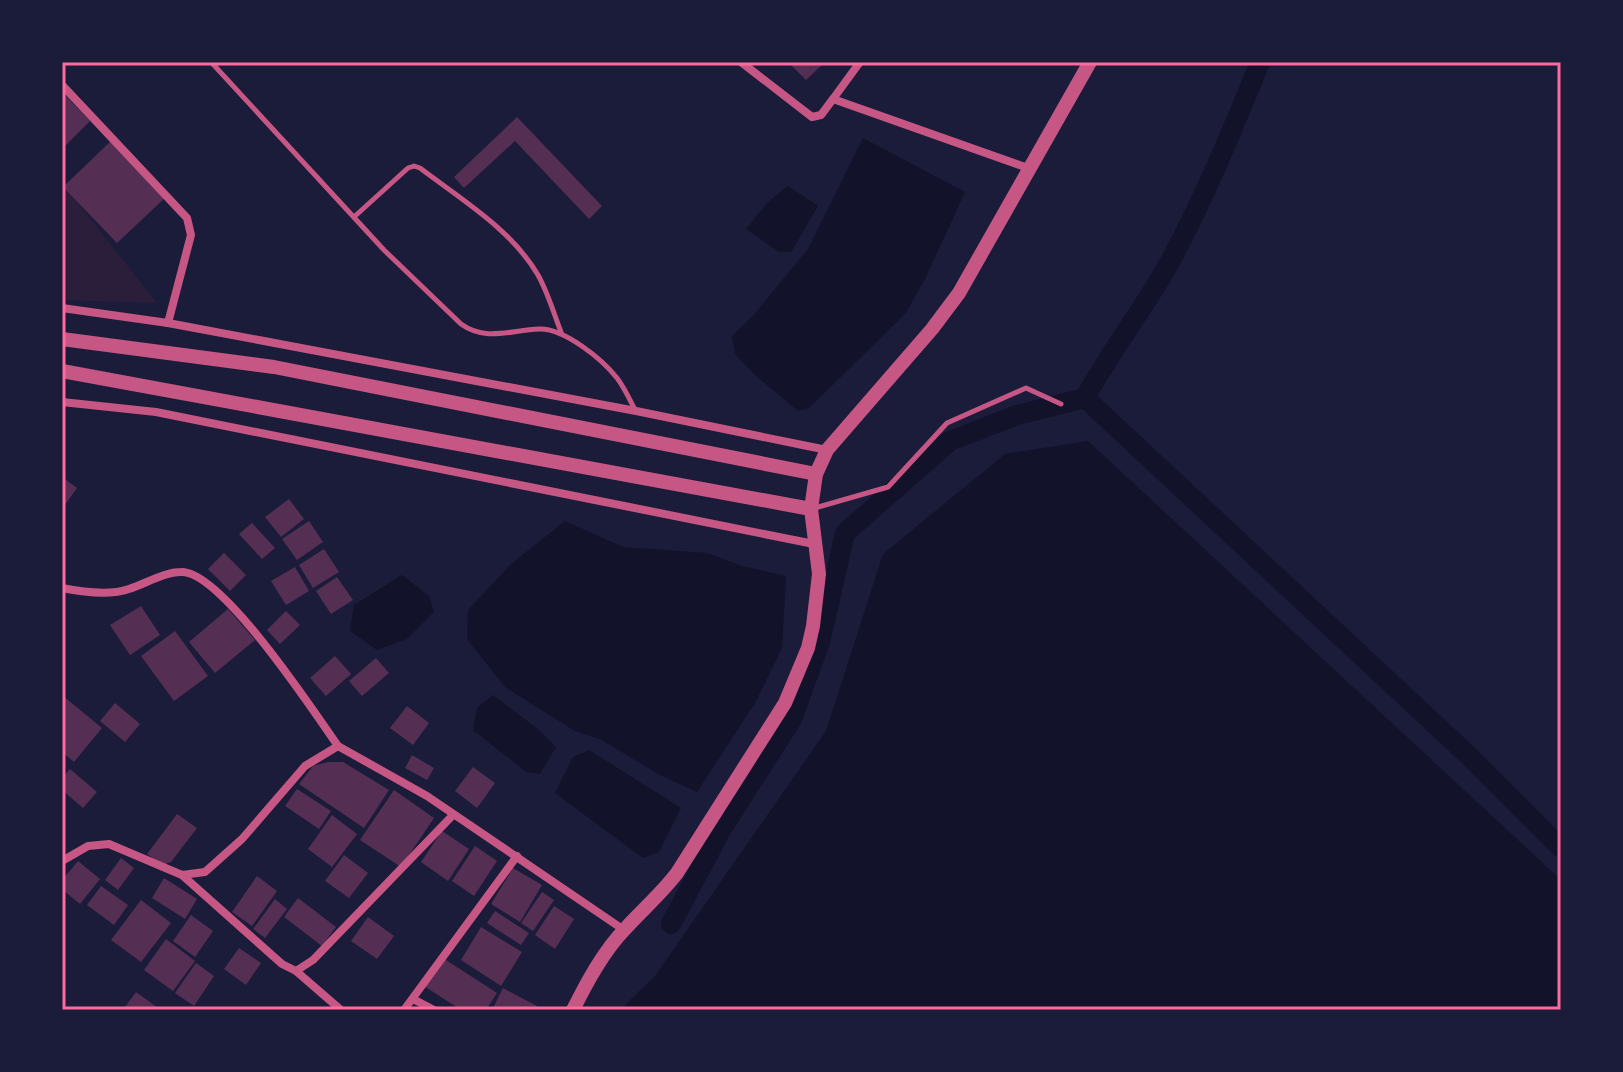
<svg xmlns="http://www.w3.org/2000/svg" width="1623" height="1072" viewBox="0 0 1623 1072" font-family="'Exo 2',sans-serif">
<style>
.green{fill:#2a1e3b}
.water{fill:#12122b}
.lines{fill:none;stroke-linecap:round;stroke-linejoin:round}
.canal{stroke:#12122b;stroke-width:20}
.building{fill:#542f53}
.service{stroke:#c65784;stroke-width:5}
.minor{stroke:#c65784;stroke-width:8}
.tertiary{stroke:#c65784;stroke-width:14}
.neatline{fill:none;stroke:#ff6b9d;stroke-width:3}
</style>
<rect width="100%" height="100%" fill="#1b1b3a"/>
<path class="green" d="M 62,183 L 157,303 L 62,300 Z"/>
<g class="water">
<path d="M 863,138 L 965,192 L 925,279 L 905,314 L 809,408 L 798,411 L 756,376 L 735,354 L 732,336 L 753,316 L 808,249 Z"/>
<path d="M 788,186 L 818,206 L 791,252 L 779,252 L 746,229 L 767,203 Z"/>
<path d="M 1088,441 L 1561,880 L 1561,1010 L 620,1010 L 655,976 L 826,731 L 883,554 L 1005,454 Z"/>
<path d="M 565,521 L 623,547 L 707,553 L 742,566 L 786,576 L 782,648 L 755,703 L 697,792 L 658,774 L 602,740 L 575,731 L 505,687 L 467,639 L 468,610 L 511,564 Z"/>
<path d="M 402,575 L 429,596 L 434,612 L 407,639 L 377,650 L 350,631 L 354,605 Z"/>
<path d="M 493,695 L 539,730 L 556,747 L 540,774 L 526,772 L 473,730 L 477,708 Z"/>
<path d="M 589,750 L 681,808 L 659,852 L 643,858 L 555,793 L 573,757 Z"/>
</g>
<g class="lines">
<g class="canal">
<path d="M 1260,62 C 1233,129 1206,194 1172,258 C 1146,306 1111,350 1085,398 L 1469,756 L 1561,848"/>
<path d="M 671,924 L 721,830 L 792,719 L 820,642 L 845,533 L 950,441 L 1017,415 L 1085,398"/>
</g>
</g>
<g class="building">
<path d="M 788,62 L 825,62 L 806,80 Z"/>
<path d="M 62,92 L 90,121 L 62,149 Z"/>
<path d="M 517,117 L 602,206 L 589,219 L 515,141 L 464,188 L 454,177 Z"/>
<path d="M 112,140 L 166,197 L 117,243 L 63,187 Z"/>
<path d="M 62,477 L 77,488 L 62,509 Z"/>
<path d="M 289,499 L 304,519 L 281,537 L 265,517 Z"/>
<path d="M 309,521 L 323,542 L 297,560 L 282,539 Z"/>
<path d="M 252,523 L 275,548 L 262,559 L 239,534 Z"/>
<path d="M 324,549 L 339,572 L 313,588 L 299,565 Z"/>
<path d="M 224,553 L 246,575 L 230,591 L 208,569 Z"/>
<path d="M 295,567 L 309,591 L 286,605 L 271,581 Z"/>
<path d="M 337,577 L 353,600 L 331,614 L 316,591 Z"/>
<path d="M 141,606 L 160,635 L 130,655 L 110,625 Z"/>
<path d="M 228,609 L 255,640 L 215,673 L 189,642 Z"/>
<path d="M 286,611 L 300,625 L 280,644 L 267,630 Z"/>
<path d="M 175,631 L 208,676 L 174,701 L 141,656 Z"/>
<path d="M 335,656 L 351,674 L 326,696 L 310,678 Z"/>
<path d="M 376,658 L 389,673 L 362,696 L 349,681 Z"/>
<path d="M 62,695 L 102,728 L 74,762 L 62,752 Z"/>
<path d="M 115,703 L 140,724 L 125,742 L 100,721 Z"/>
<path d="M 407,706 L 429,723 L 413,745 L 390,728 Z"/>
<path d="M 412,755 L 434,768 L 427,780 L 405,768 Z"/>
<path d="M 328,762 L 343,762 L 389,790 L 364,828 L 299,784 L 313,766 Z"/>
<path d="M 473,767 L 495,783 L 477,808 L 455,791 Z"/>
<path d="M 70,769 L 97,792 L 83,808 L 62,790 L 62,778 Z"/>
<path d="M 297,789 L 331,811 L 319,829 L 285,806 Z"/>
<path d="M 394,790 L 434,818 L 401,867 L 360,840 Z"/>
<path d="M 177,814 L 197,828 L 171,862 L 162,865 L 147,854 Z"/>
<path d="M 332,815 L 357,834 L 332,867 L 308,849 Z"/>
<path d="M 442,831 L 469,849 L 448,881 L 421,862 Z"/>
<path d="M 475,846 L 497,861 L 474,896 L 452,881 Z"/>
<path d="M 344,855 L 368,873 L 349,898 L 325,881 Z"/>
<path d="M 121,858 L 134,868 L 118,890 L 105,880 Z"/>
<path d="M 78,861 L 100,879 L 80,904 L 64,891 L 63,879 Z"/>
<path d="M 513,868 L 542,885 L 520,922 L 491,904 Z"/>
<path d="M 257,876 L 277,891 L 252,926 L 232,912 Z"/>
<path d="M 164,878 L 197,899 L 185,919 L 152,898 Z"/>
<path d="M 101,886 L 128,905 L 114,925 L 87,905 Z"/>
<path d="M 542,892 L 554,900 L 533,931 L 521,923 Z"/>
<path d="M 298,898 L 336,927 L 322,946 L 284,917 Z"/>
<path d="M 275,899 L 287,909 L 265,938 L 253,929 Z"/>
<path d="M 141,900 L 171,923 L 141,962 L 111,940 Z"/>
<path d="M 554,906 L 574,919 L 555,949 L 535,935 Z"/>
<path d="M 495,911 L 529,933 L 521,945 L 487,923 Z"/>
<path d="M 191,915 L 213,931 L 195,957 L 173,941 Z"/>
<path d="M 368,917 L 394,936 L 377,959 L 351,941 Z"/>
<path d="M 481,927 L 522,952 L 501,986 L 461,960 Z"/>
<path d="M 166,939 L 195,961 L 173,991 L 144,970 Z"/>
<path d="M 239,948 L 261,963 L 246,985 L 224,969 Z"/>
<path d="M 443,958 L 497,993 L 486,1010 L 461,1010 L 424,986 Z"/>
<path d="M 196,963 L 214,976 L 194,1006 L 175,993 Z"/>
<path d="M 503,988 L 537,1006 L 535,1010 L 492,1010 Z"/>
<path d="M 136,992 L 161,1010 L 129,1010 L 125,1007 Z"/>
</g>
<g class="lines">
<g class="service">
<path d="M 211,62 L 384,250 L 461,324 C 486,342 511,330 539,329 C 564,328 602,359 617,378 C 624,387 630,400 635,410"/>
<path d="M 354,217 L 408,168 L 414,166 L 420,168 C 462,200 511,229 538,275 C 548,293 554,314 561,332"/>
<path d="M 815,508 L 888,487 L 947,423 L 1026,388 L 1061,404"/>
</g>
<g class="minor">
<path d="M 741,62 L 812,117 L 821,115 L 833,99"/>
<path d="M 860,62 L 833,99 L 1028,168"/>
<path d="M 62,85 L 187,218 L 191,235 L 168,323"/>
<path d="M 62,308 L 168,323 L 636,411 L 827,450"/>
<path d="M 62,402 L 156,412 L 814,544"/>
<path d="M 62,588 C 82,592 109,596 129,589 C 145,584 164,572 181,572 C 221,570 314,712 338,746"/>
<path d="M 62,861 L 88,846 L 109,844 L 182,875 L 205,872 L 242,839 L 305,766 L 338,746 L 427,796 L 624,930"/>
<path d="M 182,875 L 282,964 L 296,971 L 313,960 L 453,815"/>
<path d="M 296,971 L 341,1010"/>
<path d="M 413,999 L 434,1010"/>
<path d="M 404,1010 L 517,856"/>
</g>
<g class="tertiary">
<path d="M 62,339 L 274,367 L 816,474"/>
<path d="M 62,371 L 811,509"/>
<path d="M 573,1010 C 587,982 603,952 625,929 C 642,910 661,894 677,873 L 785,703 L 808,648 L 813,626 L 819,574 L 811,509 L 816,474 L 827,450 L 932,329 L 959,293 L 1090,62"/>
</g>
</g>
<rect width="1623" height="1072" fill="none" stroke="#1b1b3a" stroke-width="128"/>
<rect x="64" y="64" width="1495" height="944" class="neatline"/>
</svg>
